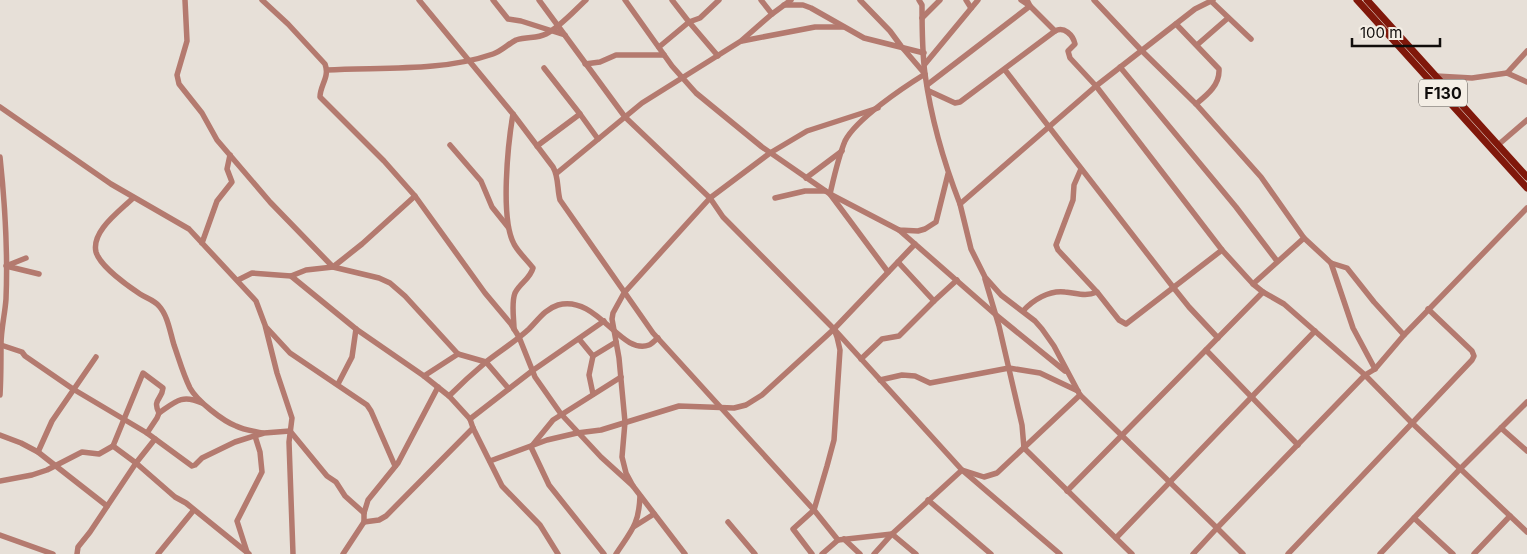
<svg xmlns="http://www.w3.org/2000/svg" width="1527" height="554" viewBox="0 0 1527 554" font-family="Inter,sans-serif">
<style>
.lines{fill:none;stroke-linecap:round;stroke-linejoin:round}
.minor{stroke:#b47a6f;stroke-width:5.5}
.major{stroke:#80180b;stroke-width:7}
.labels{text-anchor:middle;stroke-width:4;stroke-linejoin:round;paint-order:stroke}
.shield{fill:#f4eee5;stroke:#54504c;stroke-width:1}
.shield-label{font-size:16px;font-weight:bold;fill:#100d0b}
</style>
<rect width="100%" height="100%" fill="#e7e0d8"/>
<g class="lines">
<g class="minor">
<path d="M 185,0 L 187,41 L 177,75 L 179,84 L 202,113 L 217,140 L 270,202 L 333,267 L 379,278 L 390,283 L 405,296 L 458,354 L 486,362 L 509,389"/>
<path d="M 262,0 L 288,24 L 325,64 C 330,77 320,85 320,97 L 384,161 L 415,196 L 485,293 L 511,324 L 519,337 L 535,377 L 561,414 L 601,457 L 633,486"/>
<path d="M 419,0 L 513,114 L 553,167 C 559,177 557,190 560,200 L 653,333 L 814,510 L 838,540"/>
<path d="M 493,0 L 508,19 L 521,21 L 565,35"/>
<path d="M 539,0 L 625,117 L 710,198 L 723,217 L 834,329 L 962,470 L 1060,554"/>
<path d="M 625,0 L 672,66 L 696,93 L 762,147 L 830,194 L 899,230 L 918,231 L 925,229 L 936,222 L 948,174"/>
<path d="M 672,0 L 689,22 L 718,56"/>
<path d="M 761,0 L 772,14"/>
<path d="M 860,0 L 890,31 L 901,46 L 925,74 C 904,87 856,119 845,141 C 838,158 834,177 830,194 L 888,272"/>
<path d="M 919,0 L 922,5 C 922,28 922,51 925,74 C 931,118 944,163 960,204"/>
<path d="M 966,0 L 971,8"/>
<path d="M 1021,0 L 1030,6 L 1055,31"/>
<path d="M 1094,0 L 1141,50 L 1196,104"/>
<path d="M 1211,1 L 1251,39"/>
<path d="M 784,5 L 803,5 L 811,8 L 864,38 L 924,53"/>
<path d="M 922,18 L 940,0"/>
<path d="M 1176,24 L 1219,69 C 1220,85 1207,95 1196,104 L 1261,177 L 1304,238 L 1331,263 L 1347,268 L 1374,302 L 1404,335"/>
<path d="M 742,41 L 815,27 L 843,27"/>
<path d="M 1197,45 L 1228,18"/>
<path d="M 659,47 L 689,22 L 700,18 L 719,0"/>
<path d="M 585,64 L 600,62 L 616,55 L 664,55"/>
<path d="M 925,64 L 978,0"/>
<path d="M 1120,67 L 1236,207 L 1277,261"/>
<path d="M 327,70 C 381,67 441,72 493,54 C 502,51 508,44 516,40 C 528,36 536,39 546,34 C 560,27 574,11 586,0"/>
<path d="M 1005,70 L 1173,287 L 1189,307 L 1218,338"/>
<path d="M 1507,73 L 1527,51"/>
<path d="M 1436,76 L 1472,78 L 1507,73 L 1527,82"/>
<path d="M 927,85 L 1030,6 L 1027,0"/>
<path d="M 929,91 L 955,103 L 960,102 L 1055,31 C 1064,26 1073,35 1075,44 L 1068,51 L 1070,58 L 1096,86 L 1222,250 L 1253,284 L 1263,292 L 1284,304 L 1365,375 L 1412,423 L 1527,532"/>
<path d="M 0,107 L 111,184 L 189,229 L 256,301 L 265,325 L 277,373 L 292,418 L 289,442 L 293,554"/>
<path d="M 513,114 C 508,143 500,219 514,244 C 518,252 527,260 533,268 C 530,279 520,283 515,293 C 511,303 514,319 514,329"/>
<path d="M 580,114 L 598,139"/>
<path d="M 450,145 L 481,181 L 492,207 L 508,227"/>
<path d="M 1498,145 L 1527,120"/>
<path d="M 537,146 L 580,114 L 544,68"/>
<path d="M 0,157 C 5,204 8,251 6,299 C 5,314 1,329 1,345 C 1,361 1,378 0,395"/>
<path d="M 1081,169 L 1074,185 L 1073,200 L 1056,245 L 1058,250 L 1097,292 L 1119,320 L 1126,324 L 1222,250"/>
<path d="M 557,173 L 642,103 L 741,41 L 772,14 L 791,0"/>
<path d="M 806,178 L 842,151"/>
<path d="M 133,198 C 120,211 91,231 96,252 C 100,266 128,286 140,294 C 146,298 154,300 159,306 C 168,316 170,332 174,345 C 179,359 183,374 190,388 C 197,401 223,421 236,426 C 244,430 254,431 262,433"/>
<path d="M 775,198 L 805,191 L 825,191"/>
<path d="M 899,230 L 996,315 L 1065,371"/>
<path d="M 202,243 L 217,201 L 232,182 L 227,169 L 230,155"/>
<path d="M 26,258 L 6,266 L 39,274"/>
<path d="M 1331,263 L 1353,328 L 1375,369"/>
<path d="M 291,276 L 306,270 L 333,267 L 362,244 L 415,196"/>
<path d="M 985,279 L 999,326 L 1022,425 L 1024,448 L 1132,554"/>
<path d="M 238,280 L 252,273 L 291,276 L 356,329 L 424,376 L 449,396 L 470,419 L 473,428 L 502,486 L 540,525 L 558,554"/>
<path d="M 1253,284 L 1304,238"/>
<path d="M 934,301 L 957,280"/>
<path d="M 1023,311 C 1033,300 1049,290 1065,292 C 1077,293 1085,297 1097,292"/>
<path d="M 266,327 L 290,353 L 367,405 L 371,411 L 395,466"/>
<path d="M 579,339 L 593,356 L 589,375 L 593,394"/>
<path d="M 1,345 L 22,352 L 25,356 L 73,389 L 147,433 L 192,466 L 195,465 L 202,458 L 235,442 L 264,433 L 290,431 L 327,476 L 336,482 L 345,496 L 364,513"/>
<path d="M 1206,350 L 1298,445"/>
<path d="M 593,356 L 616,342"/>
<path d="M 861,359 L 882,339 L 899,336 L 934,301 L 898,262"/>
<path d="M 424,376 L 458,354"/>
<path d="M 880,380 L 902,375 L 915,376 L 930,383 L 1009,368 L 1040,373 L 1078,391"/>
<path d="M 338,384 L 352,357 L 356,329"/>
<path d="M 449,396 C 461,384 473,373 486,362 C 500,351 516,341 529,329 C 538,320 545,309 558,305 C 597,294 621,356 649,345 C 652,344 655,340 658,338"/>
<path d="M 470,419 L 532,371 L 604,321"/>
<path d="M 1501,428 L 1527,451"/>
<path d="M 147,433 L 157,418 L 159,413 C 176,401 182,394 202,403"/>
<path d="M 0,435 L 21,443 L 38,452 L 107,506"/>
<path d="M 113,446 L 136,463 L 155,439"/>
<path d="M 38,452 L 52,421 L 96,357"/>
<path d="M 490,461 L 547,440 L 577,433 L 601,430 L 679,406 L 734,408 L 746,405 L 762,395 L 834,329"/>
<path d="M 0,481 L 32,475 L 47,470 L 82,452 L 99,454 L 113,446 L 143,373 L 163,388 C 162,400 152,399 159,413"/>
<path d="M 1067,491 L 1263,292"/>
<path d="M 928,500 L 991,554"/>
<path d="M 1414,518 L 1453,554"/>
<path d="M 364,522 L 379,520 L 386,516 L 473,428"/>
<path d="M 728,522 L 755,554"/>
<path d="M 635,526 L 654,514"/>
<path d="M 0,535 L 53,554"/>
<path d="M 1116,538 L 1315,331"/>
<path d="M 844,539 L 860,554"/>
<path d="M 247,552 L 237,521 L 262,472 L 260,452 L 255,436"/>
<path d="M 77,554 L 78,547 L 90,532 L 136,463 L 175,497 L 186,503 L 249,554"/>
<path d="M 158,554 L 193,511"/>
<path d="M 343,554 L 364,522 L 364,513 L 368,500 L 398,463 L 438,387"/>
<path d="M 604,554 L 549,485 L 531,447 L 553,420 L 621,377"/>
<path d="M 616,554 C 631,531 639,525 640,496"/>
<path d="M 685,554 L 633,486 L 626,473 L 622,457 L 625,422 L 619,358 L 612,319 L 613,313 L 624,293 L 710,198 L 770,153 L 807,131 L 878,108"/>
<path d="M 812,554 L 793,529 L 814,510 L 827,466 L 834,440 L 840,350 L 837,337 L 834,329 L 915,244"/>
<path d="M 822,554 L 838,540 L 892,534 L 916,554"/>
<path d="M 874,554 L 892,534 L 962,470 L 984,477 L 997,473 L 1080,395"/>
<path d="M 1193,554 L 1217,528 L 1080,395 L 1054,346 L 1042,329 L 1035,321 L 1001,295 L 985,277 L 971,249 L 960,204 L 1096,86 L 1195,9 L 1213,0"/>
<path d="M 1243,554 L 1217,528 L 1365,375 L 1375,369 L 1404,335 L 1527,208"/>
<path d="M 1288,554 L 1472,360 L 1474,356 L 1472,351 L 1428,309"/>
<path d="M 1380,554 L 1460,469 L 1527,402"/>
<path d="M 1474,554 L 1510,516"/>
</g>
<g class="major">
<path d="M 1357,0 L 1527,188"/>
<path d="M 1367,0 L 1527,177"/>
</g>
</g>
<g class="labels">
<rect class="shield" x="1419" y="79.5" width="48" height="27" rx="4"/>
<g class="shield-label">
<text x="1443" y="99">F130</text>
</g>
</g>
<path d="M1352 38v8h88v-8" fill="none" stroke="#100d0b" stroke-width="2.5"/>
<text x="1360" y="38" font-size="15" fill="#100d0b" stroke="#f4eee5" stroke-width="4" paint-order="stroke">100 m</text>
</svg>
